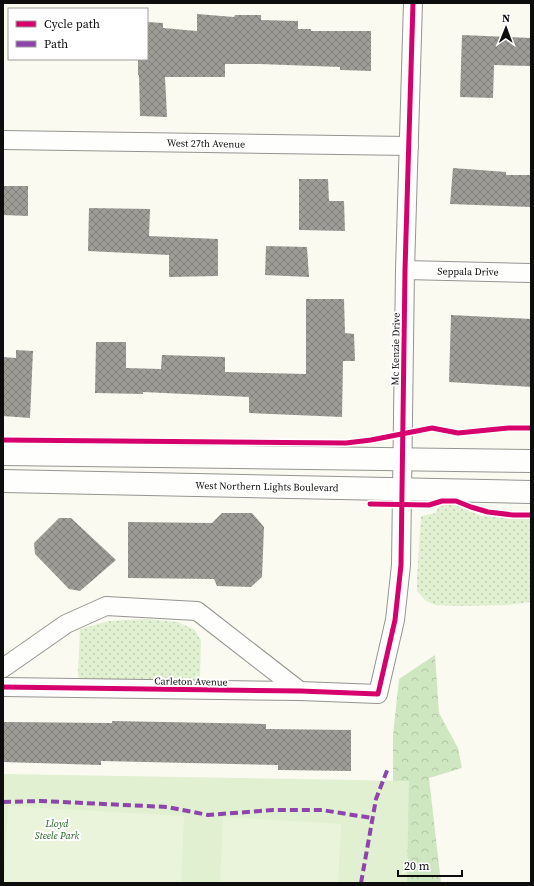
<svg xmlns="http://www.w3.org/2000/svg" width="534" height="886" viewBox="0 0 534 886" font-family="'Source Serif 4',serif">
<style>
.grass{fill:url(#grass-dots)}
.forest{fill:url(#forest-crowns)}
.park{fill:#e0f0d1}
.pitch{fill:#eaf4db}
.building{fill:url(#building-cross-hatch)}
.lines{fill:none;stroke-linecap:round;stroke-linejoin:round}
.minor-casing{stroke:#949490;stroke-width:20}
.tertiary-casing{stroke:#949490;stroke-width:24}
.minor{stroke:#fefefd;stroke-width:18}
.tertiary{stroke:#fefefd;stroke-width:22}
.quiet{stroke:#8e44ad;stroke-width:4;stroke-dasharray:8 4;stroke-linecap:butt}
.cycleway-casing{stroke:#fff;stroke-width:8}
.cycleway{stroke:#d6006c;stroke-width:5}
.labels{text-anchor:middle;stroke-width:4;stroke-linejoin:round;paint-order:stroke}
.street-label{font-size:10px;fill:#0d0d0d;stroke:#fff}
.park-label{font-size:10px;font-style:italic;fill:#23631f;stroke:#fff}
</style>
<defs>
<pattern id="grass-dots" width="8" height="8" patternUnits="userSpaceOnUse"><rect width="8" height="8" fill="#e0f0d1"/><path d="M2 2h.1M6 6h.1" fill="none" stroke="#bfcdb2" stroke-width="1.8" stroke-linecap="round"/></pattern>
<pattern id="forest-crowns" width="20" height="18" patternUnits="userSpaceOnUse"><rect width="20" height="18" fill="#cfe7c0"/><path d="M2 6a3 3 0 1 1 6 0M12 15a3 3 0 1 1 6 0" fill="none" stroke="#b1c5a4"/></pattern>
<pattern id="building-cross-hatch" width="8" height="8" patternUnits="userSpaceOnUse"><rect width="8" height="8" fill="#9e9c97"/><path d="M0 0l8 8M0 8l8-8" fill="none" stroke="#7f7e7a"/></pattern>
</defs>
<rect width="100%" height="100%" fill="#fbfaf1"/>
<g class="grass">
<path d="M 448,504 L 458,506 L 481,516 L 531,518 L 531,602 L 508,605 L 460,606 L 435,605 L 426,601 L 417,591 L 417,579 L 421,516 L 436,513 L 438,507 Z"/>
<path d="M 147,619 L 177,622 L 194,629 L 201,640 L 200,678 L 198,682 L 83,680 L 79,679 L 78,673 L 80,629 L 109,621 Z"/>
</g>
<path class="forest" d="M 435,655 L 439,713 L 458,748 L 462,768 L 429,778 L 441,883 L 397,883 L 393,781 L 393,735 L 399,679 Z"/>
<path class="park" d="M 3,774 L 409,781 L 407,883 L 3,883 Z"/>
<g class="pitch">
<path d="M 8,806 L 184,816 L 181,883 L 4,883 Z"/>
<path d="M 223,817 L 341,824 L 338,883 L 220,883 Z"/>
</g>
<g class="building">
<path d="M 197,14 L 234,17 L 235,15 L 261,15 L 261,20 L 298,21 L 298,29 L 311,29 L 311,31 L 371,31 L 371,71 L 340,70 L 340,67 L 260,64 L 225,64 L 225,77 L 165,77 L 167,117 L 140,116 L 139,75 L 138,75 L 138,59 L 147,59 L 147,22 L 163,23 L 163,28 L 197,31 Z"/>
<path d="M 462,35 L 531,38 L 531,66 L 494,65 L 493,98 L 460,97 Z"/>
<path d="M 453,168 L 506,172 L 506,175 L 531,175 L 531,207 L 450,204 Z"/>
<path d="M 299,179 L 328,179 L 329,201 L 344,201 L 345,231 L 299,230 Z"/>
<path d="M 3,186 L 28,186 L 28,216 L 3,215 Z"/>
<path d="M 89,208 L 150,209 L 149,236 L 218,239 L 218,276 L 169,277 L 169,255 L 88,251 Z"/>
<path d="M 266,246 L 307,247 L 309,277 L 265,275 Z"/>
<path d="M 306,299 L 344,299 L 345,333 L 354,334 L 355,361 L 343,361 L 342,417 L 249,413 L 249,397 L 143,392 L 143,394 L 95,393 L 96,342 L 126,342 L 126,368 L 161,369 L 162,355 L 225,357 L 225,372 L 306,374 Z"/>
<path d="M 451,315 L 531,319 L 531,387 L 449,382 Z"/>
<path d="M 16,350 L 33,351 L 30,418 L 3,416 L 3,357 L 16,358 Z"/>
<path d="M 222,513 L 252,513 L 264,527 L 262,577 L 251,587 L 217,586 L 214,579 L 128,578 L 128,522 L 212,523 Z"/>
<path d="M 59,518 L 71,518 L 116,560 L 80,591 L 69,589 L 35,554 L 34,543 Z"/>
<path d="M 112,721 L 266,724 L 266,729 L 351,730 L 351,771 L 278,770 L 278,765 L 101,761 L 101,765 L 3,762 L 3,722 L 112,723 Z"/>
</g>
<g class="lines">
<g class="minor-casing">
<g id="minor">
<path d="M 3,140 L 409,146"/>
<path d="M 405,270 L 531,273"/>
<path d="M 3,668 L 66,624 L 106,606 L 197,611 L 300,691"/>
<path d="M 3,687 L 300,691 L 378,694 L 395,620 L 401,565 L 405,270 L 413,3"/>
</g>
</g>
<g class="tertiary-casing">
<g id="tertiary">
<path d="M 3,454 L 531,461"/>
<path d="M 3,481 L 531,492"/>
</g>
</g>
<use href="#minor" class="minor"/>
<use href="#tertiary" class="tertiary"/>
<g class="quiet">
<path d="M 3,802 L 41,801 L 167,807 L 208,815 L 273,810 L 322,810 L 372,818"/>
<path d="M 361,883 L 376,799 L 388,768"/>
</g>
<g class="cycleway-casing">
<g id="cycleway">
<path d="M 3,440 L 346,443 L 371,440 L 432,428 L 458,433 L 508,428 L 531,428"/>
<path d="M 370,504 L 429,505 L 442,501 L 456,501 L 471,507 L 488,512 L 513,515 L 531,515"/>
<path d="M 3,687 L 300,691 L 378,694 L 395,620 L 401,565 L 405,270 L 413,3"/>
</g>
</g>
<use href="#cycleway" class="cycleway"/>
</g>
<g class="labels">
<g class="street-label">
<text transform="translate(206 143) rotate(1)" y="4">West 27th Avenue</text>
<text transform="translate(468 271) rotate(1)" y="4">Seppala Drive</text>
<text transform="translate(395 349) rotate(-89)" y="4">Mc Kenzie Drive</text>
<text transform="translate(267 486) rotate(1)" y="4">West Northern Lights Boulevard</text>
<text transform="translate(191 681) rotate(1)" y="4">Carleton Avenue</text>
</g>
<g class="park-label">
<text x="57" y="827">Lloyd<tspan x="57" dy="12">Steele Park</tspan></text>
</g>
</g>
<rect width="534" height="886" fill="none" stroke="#0d0d0d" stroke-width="8"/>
<rect x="8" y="8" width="140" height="52" fill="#ffffff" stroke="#9e9e9e"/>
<rect x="16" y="21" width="20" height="6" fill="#d6006c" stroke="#9e9e9e"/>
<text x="44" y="28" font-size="12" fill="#0d0d0d">Cycle path</text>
<rect x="16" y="41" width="20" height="6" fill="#8e44ad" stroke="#9e9e9e"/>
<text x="44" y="48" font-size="12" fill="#0d0d0d">Path</text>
<g transform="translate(506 28) rotate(1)" stroke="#ffffff" stroke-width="3" paint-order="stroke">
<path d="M0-3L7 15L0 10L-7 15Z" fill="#0d0d0d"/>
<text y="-6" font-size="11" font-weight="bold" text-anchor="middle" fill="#0d0d0d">N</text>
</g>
<path d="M398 870v6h64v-6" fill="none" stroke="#0d0d0d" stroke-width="2"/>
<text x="404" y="870" font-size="12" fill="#0d0d0d" stroke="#ffffff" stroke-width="3" paint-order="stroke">20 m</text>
</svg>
